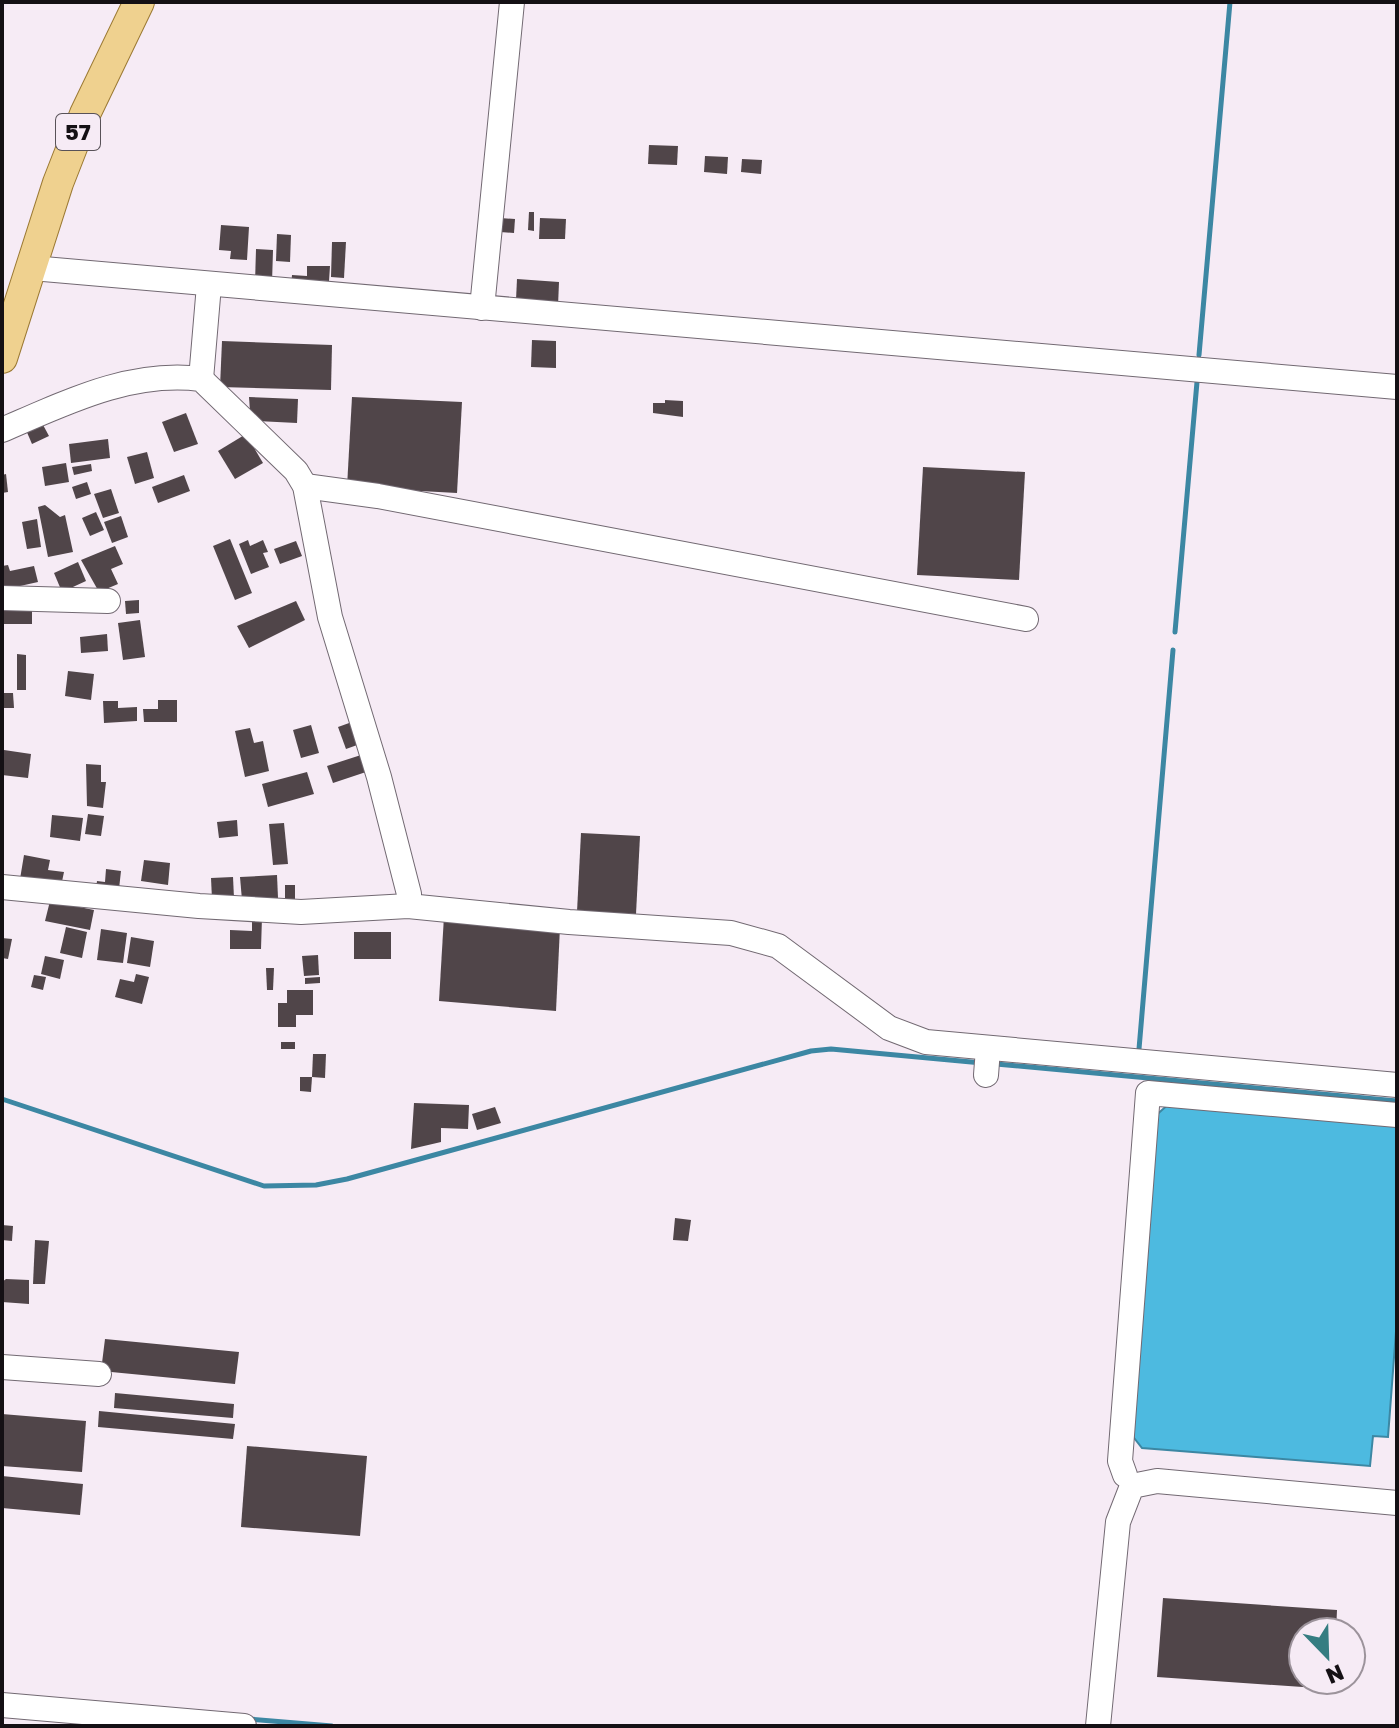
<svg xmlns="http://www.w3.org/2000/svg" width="1399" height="1728" viewBox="0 0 1399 1728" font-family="'Golos Text',sans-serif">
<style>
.water{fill:#4dbae0;stroke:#3c87a3;stroke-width:2}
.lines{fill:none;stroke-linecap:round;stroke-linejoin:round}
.stream{stroke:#3c87a3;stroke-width:5}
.building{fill:#504549}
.minor-casing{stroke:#726972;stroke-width:26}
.major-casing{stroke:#9b7933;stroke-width:32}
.minor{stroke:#fff;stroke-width:24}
.major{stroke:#efd18f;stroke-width:30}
.labels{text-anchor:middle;stroke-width:8;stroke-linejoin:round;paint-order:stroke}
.shield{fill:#f6ebf5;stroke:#585258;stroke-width:2}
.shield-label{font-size:22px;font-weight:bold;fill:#141014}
</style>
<rect width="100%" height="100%" fill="#f6ebf5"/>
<path class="water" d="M 1171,1102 L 1397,1120 L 1397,1318 L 1388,1437 L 1373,1436 L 1370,1466 L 1142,1448 L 1131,1434 L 1153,1118 Z"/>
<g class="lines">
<g class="stream">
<path d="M 1199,355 L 1230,2"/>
<path d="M 1175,632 L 1197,382"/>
<path d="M 1139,1049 L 1173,650"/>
<path d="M 996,1064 L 1397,1101"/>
<path d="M 2,1099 L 264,1186 L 316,1185 L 347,1179 L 811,1051 L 831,1049 L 982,1063"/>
<path d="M 249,1719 L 332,1726"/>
</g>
</g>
<g class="building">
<path d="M 649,145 L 678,146 L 677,165 L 648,164 Z"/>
<path d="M 705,156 L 728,157 L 727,174 L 704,172 Z"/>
<path d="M 742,159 L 762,160 L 761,174 L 741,172 Z"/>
<path d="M 529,212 L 534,212 L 534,231 L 528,230 Z"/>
<path d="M 500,218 L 515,219 L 514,233 L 500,232 Z"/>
<path d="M 540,218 L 566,219 L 565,239 L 539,239 Z"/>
<path d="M 221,225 L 249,227 L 247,260 L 230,259 L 231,251 L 219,250 Z"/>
<path d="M 277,234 L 291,235 L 290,262 L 276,261 Z"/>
<path d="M 332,242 L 346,242 L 344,278 L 331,277 Z"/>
<path d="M 256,249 L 273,250 L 272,283 L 255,283 Z"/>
<path d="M 307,266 L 330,266 L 329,281 L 305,280 L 291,286 L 292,275 L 307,276 Z"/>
<path d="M 517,279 L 559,282 L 558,306 L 516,300 Z"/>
<path d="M 532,340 L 556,341 L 556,368 L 531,367 Z"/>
<path d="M 222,341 L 332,345 L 331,390 L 220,387 Z"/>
<path d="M 249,397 L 298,399 L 297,423 L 257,421 L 250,411 Z"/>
<path d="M 352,397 L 462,402 L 457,493 L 347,487 Z"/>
<path d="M 665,400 L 683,401 L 683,417 L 653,413 L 653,403 L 665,403 Z"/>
<path d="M 186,413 L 198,444 L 174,452 L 162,422 Z"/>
<path d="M 42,423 L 49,436 L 32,444 L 26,430 Z"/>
<path d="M 246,434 L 263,463 L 235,479 L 218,451 Z"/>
<path d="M 108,439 L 110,458 L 71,463 L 69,444 Z"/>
<path d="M 147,452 L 154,478 L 135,484 L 127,457 Z"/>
<path d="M 66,463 L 69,482 L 45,486 L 42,467 Z"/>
<path d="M 91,464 L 92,471 L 74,475 L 72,467 Z"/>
<path d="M 923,467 L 1025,472 L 1019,580 L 917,575 Z"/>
<path d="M 6,474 L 8,492 L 2,493 L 2,475 Z"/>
<path d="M 184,475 L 190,491 L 158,503 L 152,487 Z"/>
<path d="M 87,482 L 91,494 L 76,499 L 72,487 Z"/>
<path d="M 111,489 L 119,513 L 103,518 L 94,494 Z"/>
<path d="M 45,505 L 60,517 L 65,515 L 73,552 L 48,557 L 38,507 Z"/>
<path d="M 96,512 L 104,530 L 90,536 L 82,518 Z"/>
<path d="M 121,516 L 128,537 L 112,543 L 104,522 Z"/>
<path d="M 37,519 L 41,547 L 27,549 L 22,522 Z"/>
<path d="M 230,539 L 252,593 L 235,600 L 213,546 Z"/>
<path d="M 248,540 L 250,546 L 263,540 L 268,552 L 263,553 L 269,567 L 251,574 L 239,544 Z"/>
<path d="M 296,541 L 302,556 L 280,564 L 274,549 Z"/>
<path d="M 115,546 L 123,564 L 111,569 L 118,584 L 99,592 L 81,560 Z"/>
<path d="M 78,562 L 86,581 L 62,592 L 54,573 Z"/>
<path d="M 8,565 L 10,571 L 34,566 L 38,582 L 2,590 L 2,566 Z"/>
<path d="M 139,600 L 139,613 L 126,614 L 125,601 Z"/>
<path d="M 296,601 L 305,620 L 249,648 L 237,626 Z"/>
<rect x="3" y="610" width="29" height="14"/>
<path d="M 140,620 L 145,657 L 123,660 L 118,623 Z"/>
<path d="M 107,634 L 108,651 L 81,653 L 80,637 Z"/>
<path d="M 17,654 L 26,655 L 26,690 L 17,690 Z"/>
<path d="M 68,671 L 94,674 L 91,700 L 65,696 Z"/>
<path d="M 2,693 L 13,693 L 14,708 L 2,708 Z"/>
<path d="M 158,700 L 177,700 L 177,722 L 144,722 L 143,709 L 158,709 Z"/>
<path d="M 103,701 L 118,701 L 118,708 L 137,707 L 137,721 L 104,723 Z"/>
<path d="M 352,722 L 360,744 L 346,749 L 338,727 Z"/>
<path d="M 311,725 L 319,753 L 301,758 L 293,730 Z"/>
<path d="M 250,728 L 254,743 L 263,741 L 269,771 L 245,777 L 235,731 Z"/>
<path d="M 4,750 L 31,754 L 28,778 L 2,775 Z"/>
<path d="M 361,755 L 366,772 L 333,783 L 327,766 Z"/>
<path d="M 86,764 L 101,765 L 101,782 L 106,782 L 103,808 L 87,806 Z"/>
<path d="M 307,772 L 314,794 L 268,807 L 262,784 Z"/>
<path d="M 88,814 L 104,816 L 101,836 L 85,834 Z"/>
<path d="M 52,815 L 83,818 L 80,841 L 50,837 Z"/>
<path d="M 237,820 L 238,836 L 219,838 L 217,822 Z"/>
<path d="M 284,823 L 288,864 L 273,865 L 269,824 Z"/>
<path d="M 581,833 L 640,836 L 636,914 L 577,912 Z"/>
<path d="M 24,855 L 50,860 L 48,870 L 64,872 L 60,891 L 19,885 Z"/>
<path d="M 144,860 L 170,863 L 168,885 L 141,881 Z"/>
<path d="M 106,869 L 121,871 L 118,898 L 95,896 L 97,881 L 105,882 Z"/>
<path d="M 277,875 L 278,898 L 242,900 L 240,877 Z"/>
<path d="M 233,877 L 234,898 L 212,899 L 211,878 Z"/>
<rect x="285" y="885" width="10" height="15"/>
<path d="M 50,901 L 94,910 L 90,930 L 45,921 Z"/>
<path d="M 252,916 L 262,917 L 261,949 L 230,949 L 230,930 L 252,931 Z"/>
<path d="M 444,916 L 560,927 L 556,1011 L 439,1001 Z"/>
<path d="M 66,927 L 87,932 L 82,958 L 60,953 Z"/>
<path d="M 101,929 L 127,933 L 123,963 L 97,960 Z"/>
<rect x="354" y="932" width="37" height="27"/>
<path d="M 131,937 L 154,941 L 150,967 L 127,963 Z"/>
<path d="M 2,938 L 12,939 L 8,959 L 2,958 Z"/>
<path d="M 318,955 L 319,975 L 304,976 L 302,956 Z"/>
<path d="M 45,956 L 64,960 L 60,979 L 41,974 Z"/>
<path d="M 266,968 L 274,968 L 273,990 L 267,990 Z"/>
<path d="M 136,974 L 149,977 L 142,1004 L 115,997 L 120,979 L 134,982 Z"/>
<path d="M 34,975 L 46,977 L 43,990 L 31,987 Z"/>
<path d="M 320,977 L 320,983 L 305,984 L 305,978 Z"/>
<path d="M 287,990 L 313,990 L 313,1015 L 296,1015 L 296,1027 L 278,1027 L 278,1003 L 287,1003 Z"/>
<rect x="281" y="1042" width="14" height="7"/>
<path d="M 313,1054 L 326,1054 L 325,1078 L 312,1077 Z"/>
<path d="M 300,1077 L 312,1077 L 311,1092 L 300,1091 Z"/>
<path d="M 414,1103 L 469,1105 L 468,1129 L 441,1128 L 441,1142 L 411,1149 Z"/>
<path d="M 495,1107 L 501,1123 L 477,1130 L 472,1114 Z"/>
<path d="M 675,1218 L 691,1220 L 688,1241 L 673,1240 Z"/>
<path d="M 2,1225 L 13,1226 L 12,1241 L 2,1240 Z"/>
<path d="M 35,1240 L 49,1241 L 45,1284 L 33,1284 Z"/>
<path d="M 6,1279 L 29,1280 L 29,1304 L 2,1302 L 2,1282 Z"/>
<path d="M 105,1339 L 239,1352 L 235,1384 L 101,1371 Z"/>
<path d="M 115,1393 L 234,1404 L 233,1418 L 114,1408 Z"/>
<path d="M 99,1411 L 235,1424 L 233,1439 L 98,1427 Z"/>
<path d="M 2,1414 L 86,1421 L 82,1472 L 2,1466 Z"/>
<path d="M 247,1446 L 367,1456 L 360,1536 L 241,1527 Z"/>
<path d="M 2,1476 L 83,1484 L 80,1515 L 2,1508 Z"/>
<path d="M 1163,1598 L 1337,1610 L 1336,1632 L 1303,1632 L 1303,1680 L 1332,1680 L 1332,1689 L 1157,1677 Z"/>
</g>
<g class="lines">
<g class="minor-casing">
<g id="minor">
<path d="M 32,268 L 1397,387"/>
<path d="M 482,308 L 512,2"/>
<path d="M 201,379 L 209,285"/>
<path d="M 2,430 C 65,403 130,370 201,379 L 296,471 L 305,486 L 330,617 L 379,777 L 409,894 L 408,906"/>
<path d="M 305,486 L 378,496 L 1026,619"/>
<path d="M 2,598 L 108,601"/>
<path d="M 2,887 L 199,906 L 301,912 L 408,906 L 569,922 L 731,933 L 778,946 L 889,1028 L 926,1042 L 1397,1085"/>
<path d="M 986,1075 L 988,1049"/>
<path d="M 2,1367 L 99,1374"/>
<path d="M 1125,1475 L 1120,1461 L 1148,1093 L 1397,1115"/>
<path d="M 2,1705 L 244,1726"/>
<path d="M 1098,1726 L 1118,1522 L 1132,1486 L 1157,1481 L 1397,1503"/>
</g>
</g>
<g class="major-casing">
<path id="major" d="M 2,358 L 58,183 L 85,114 L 139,2"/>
</g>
<use href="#minor" class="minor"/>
<use href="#major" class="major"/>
</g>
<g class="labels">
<rect class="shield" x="56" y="114" width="44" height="36" rx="6"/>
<g class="shield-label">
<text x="78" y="140">57</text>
</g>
</g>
<rect width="1399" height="1728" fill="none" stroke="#141014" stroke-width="8"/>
<g transform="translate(1327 1656) rotate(157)"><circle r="38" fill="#f6ebf5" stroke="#9c939b" stroke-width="2"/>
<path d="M0-6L14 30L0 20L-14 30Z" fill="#357d81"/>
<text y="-12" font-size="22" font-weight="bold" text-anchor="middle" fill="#141014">N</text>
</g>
</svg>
